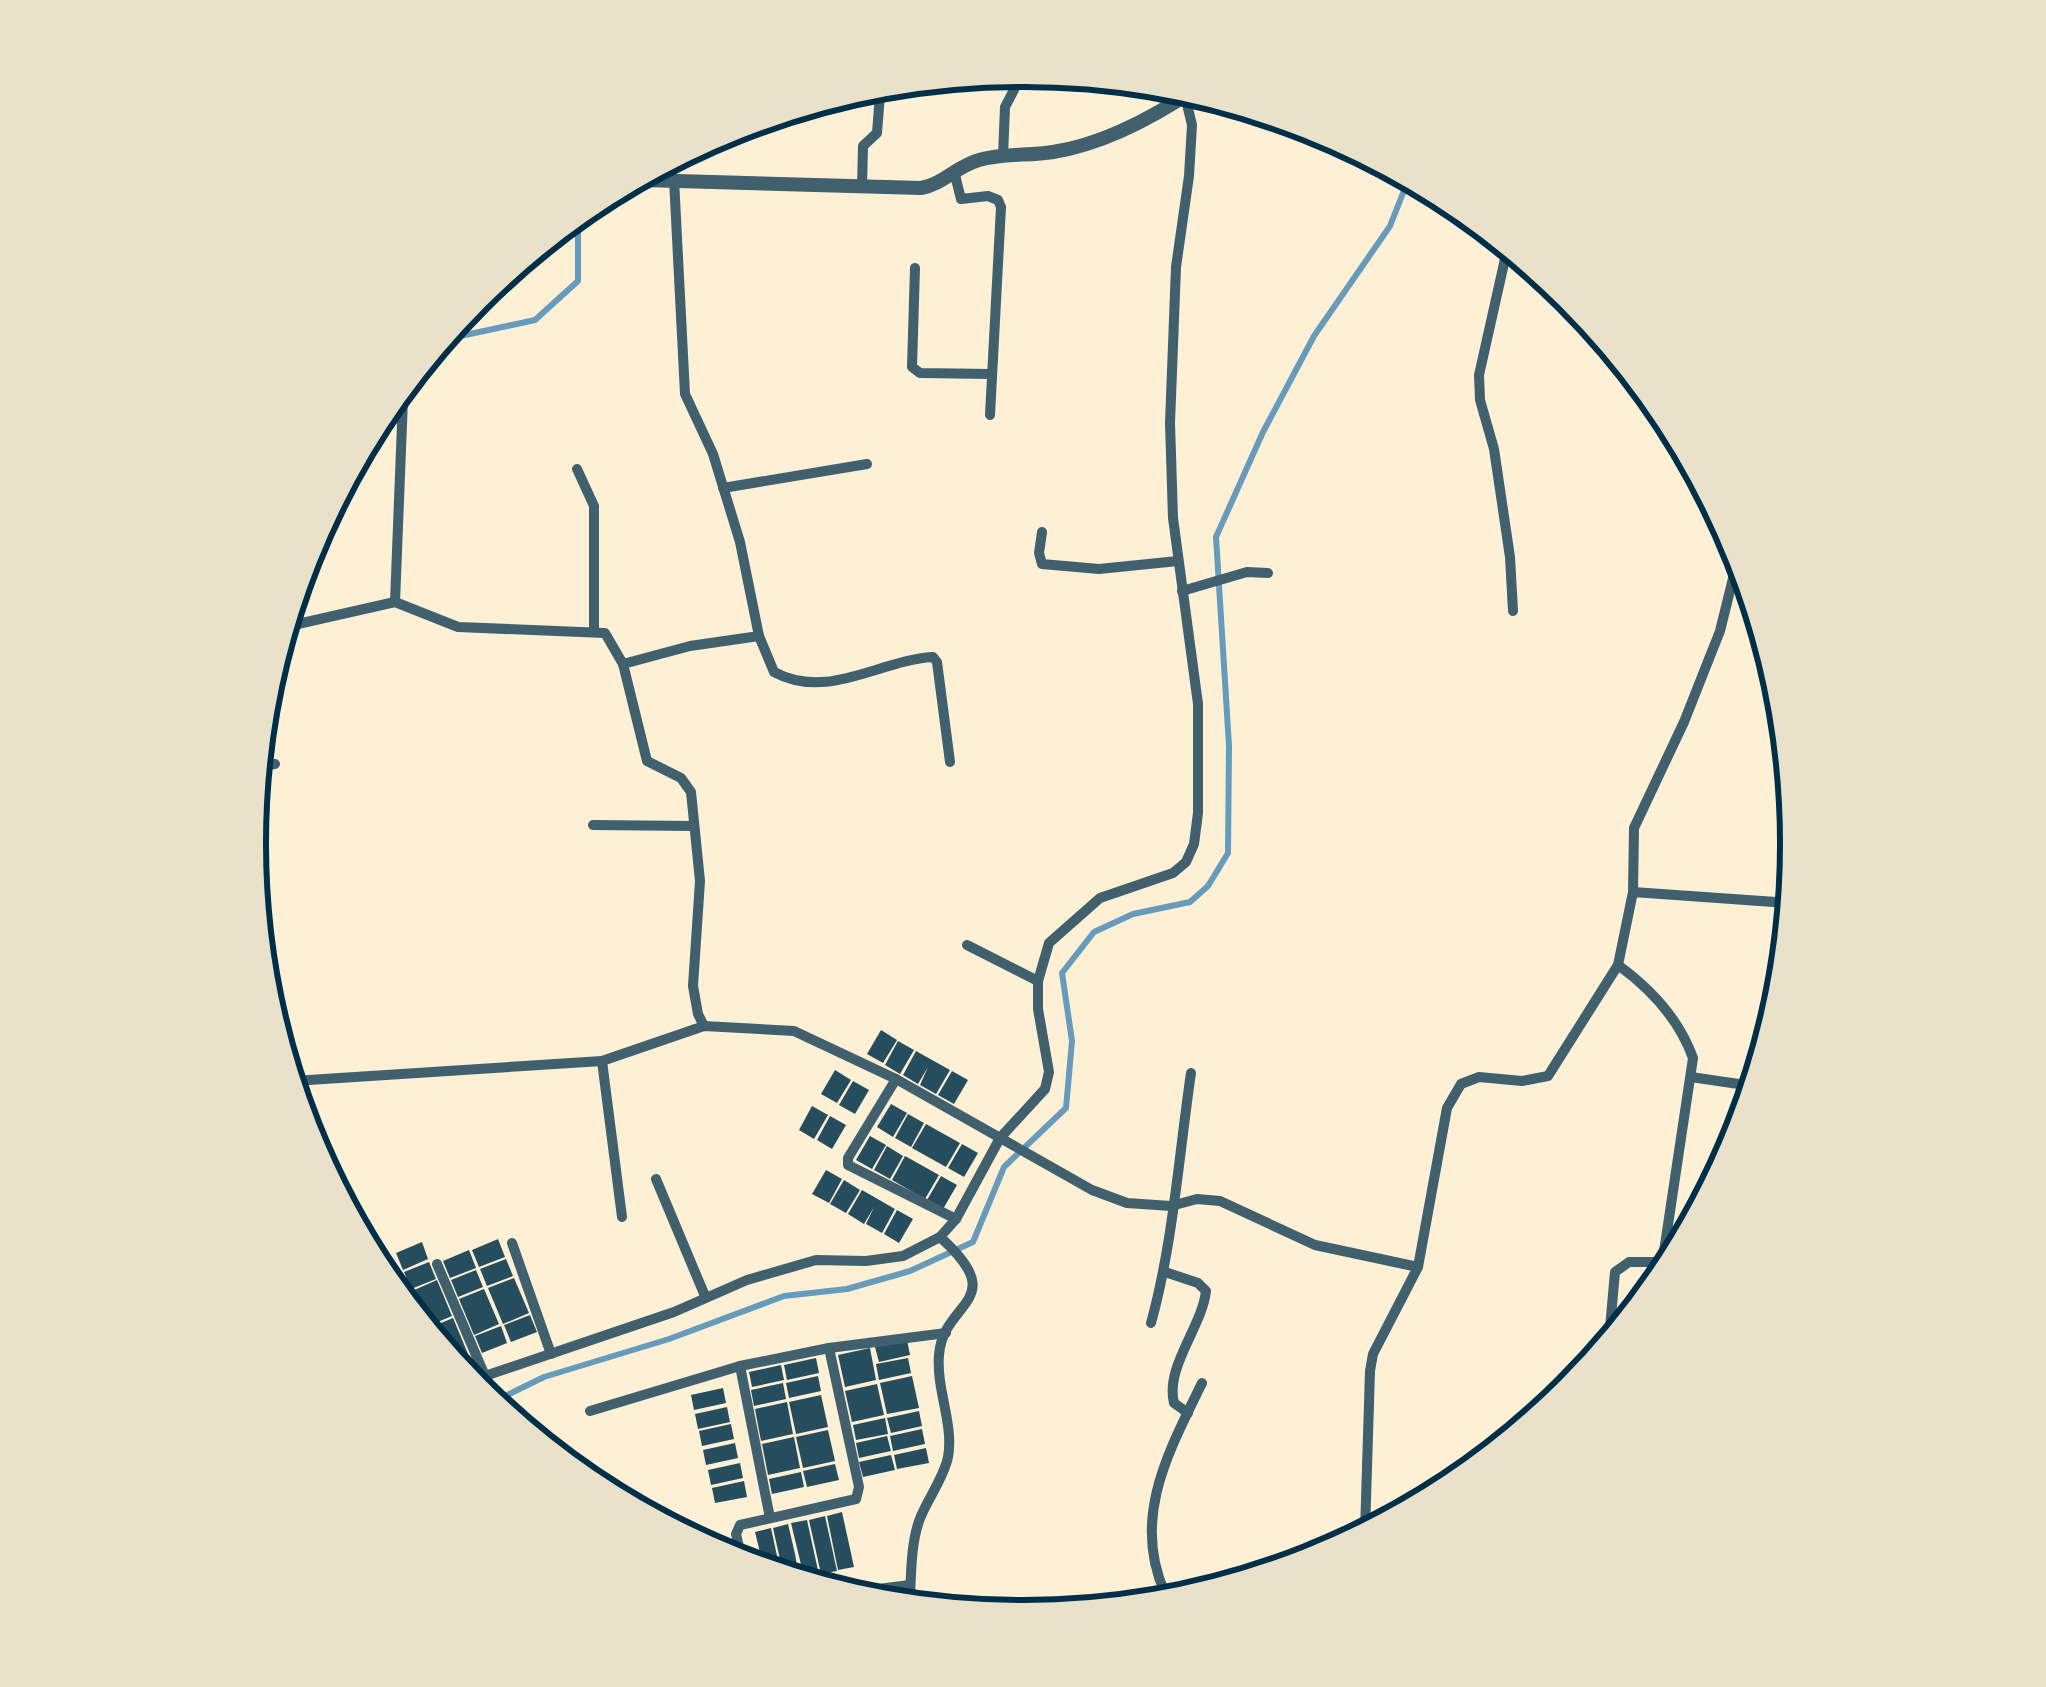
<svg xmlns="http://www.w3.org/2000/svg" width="2046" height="1687" viewBox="0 0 2046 1687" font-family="Jost,sans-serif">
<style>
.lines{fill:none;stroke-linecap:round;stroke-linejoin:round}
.stream{stroke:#669bbc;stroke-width:6}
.building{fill:#264d5e}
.minor{stroke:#3f606c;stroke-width:10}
.tertiary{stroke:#3f606c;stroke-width:14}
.rim{fill:none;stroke:#003049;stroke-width:6}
</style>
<rect width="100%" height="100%" fill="#fdf0d5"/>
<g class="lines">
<g class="stream">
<path d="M 442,340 L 535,320 L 578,281 L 578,224"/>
<path d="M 489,1404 L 544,1377 L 669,1339 L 784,1296 L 847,1289 L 910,1271 L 973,1242 L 1004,1167 L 1066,1108 L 1072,1041 L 1062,973 L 1094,932 L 1133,914 L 1190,902 L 1208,886 L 1228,853 L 1229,746 L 1216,537 L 1263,432 L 1314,336 L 1390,226 L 1407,183"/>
</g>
</g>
<g class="building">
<path d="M 881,1030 L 897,1040 L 883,1063 L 867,1054 Z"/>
<path d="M 898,1041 L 914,1050 L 900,1074 L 885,1065 Z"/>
<path d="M 916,1051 L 950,1070 L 936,1094 L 920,1085 L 928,1067 L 918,1084 L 903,1075 Z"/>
<path d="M 835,1070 L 851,1080 L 837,1103 L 821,1094 Z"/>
<path d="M 952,1071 L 968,1080 L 954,1104 L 938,1095 Z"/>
<path d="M 853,1081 L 869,1090 L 855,1114 L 839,1105 Z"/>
<path d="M 891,1104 L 907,1113 L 893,1137 L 877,1127 Z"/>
<path d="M 812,1106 L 828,1115 L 814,1139 L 799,1130 Z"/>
<path d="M 908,1114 L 924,1123 L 911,1147 L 895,1138 Z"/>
<path d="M 830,1116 L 846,1125 L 832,1149 L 817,1140 Z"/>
<path d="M 926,1124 L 960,1143 L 946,1167 L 912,1148 Z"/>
<path d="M 870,1136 L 886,1145 L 872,1169 L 856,1160 Z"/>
<path d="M 962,1144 L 978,1153 L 964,1177 L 948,1168 Z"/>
<path d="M 887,1146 L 903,1156 L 890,1179 L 874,1170 Z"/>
<path d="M 905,1156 L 939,1175 L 925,1199 L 892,1180 Z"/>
<path d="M 826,1170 L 842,1179 L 829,1203 L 812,1194 Z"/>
<path d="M 941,1176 L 957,1185 L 943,1209 L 927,1200 Z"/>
<path d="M 844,1180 L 860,1190 L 846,1213 L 830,1204 Z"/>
<path d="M 862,1190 L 895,1209 L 882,1233 L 866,1224 L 874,1207 L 864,1224 L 848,1214 Z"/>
<path d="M 897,1210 L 913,1219 L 899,1243 L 884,1234 Z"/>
<path d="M 498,1239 L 505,1257 L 479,1267 L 472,1250 Z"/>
<path d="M 422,1242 L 428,1259 L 403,1270 L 396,1253 Z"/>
<path d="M 469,1250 L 476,1268 L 450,1278 L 443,1261 Z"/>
<path d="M 506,1259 L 513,1276 L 487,1286 L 480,1269 Z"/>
<path d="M 429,1262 L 436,1279 L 411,1289 L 404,1272 Z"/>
<path d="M 476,1270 L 483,1287 L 458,1297 L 451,1280 Z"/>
<path d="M 514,1278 L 529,1313 L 503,1324 L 488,1288 Z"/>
<path d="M 437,1280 L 452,1316 L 428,1326 L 412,1291 Z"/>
<path d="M 484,1289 L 499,1324 L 474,1335 L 459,1299 Z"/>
<path d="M 530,1315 L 537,1332 L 511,1342 L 504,1325 Z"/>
<path d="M 453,1318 L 468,1354 L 451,1360 L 429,1328 Z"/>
<path d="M 501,1326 L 507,1343 L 482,1353 L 475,1336 Z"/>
<path d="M 907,1340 L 910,1355 L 879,1362 L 875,1347 Z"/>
<path d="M 870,1348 L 876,1380 L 845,1387 L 838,1355 Z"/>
<path d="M 816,1358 L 819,1373 L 787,1380 L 784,1365 Z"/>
<path d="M 908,1358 L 911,1373 L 879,1380 L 876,1364 Z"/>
<path d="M 781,1365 L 784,1380 L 752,1387 L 749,1372 Z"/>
<path d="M 818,1376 L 821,1391 L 789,1398 L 786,1383 Z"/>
<path d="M 912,1376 L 919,1408 L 887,1414 L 880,1383 Z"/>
<path d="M 783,1383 L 786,1399 L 754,1406 L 751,1390 Z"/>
<path d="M 877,1384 L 884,1415 L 852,1422 L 845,1391 Z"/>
<path d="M 723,1388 L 726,1403 L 694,1410 L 691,1395 Z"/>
<path d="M 821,1395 L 828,1427 L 796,1434 L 789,1402 Z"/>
<path d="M 787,1402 L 793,1434 L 761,1441 L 755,1409 Z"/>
<path d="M 727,1407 L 730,1422 L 698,1429 L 695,1414 Z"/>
<path d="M 919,1411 L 922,1426 L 891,1433 L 887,1418 Z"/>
<path d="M 885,1418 L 888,1434 L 856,1440 L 853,1425 Z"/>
<path d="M 731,1424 L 734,1439 L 702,1446 L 699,1431 Z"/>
<path d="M 922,1429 L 925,1444 L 893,1451 L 890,1436 Z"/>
<path d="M 828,1430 L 835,1461 L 803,1468 L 796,1437 Z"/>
<path d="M 887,1436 L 891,1451 L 859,1458 L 856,1443 Z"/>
<path d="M 794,1437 L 800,1468 L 768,1475 L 762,1444 Z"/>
<path d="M 735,1443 L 738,1458 L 706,1465 L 703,1450 Z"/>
<path d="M 926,1448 L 929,1463 L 897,1469 L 894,1455 Z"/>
<path d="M 891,1455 L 895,1470 L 863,1477 L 859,1462 Z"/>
<path d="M 740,1463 L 743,1478 L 711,1485 L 708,1470 Z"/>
<path d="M 835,1464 L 839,1480 L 807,1487 L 803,1471 Z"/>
<path d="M 801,1472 L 804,1487 L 772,1494 L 769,1479 Z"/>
<path d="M 744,1481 L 747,1497 L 715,1503 L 712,1488 Z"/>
<path d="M 842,1512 L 854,1567 L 838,1570 L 827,1516 Z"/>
<path d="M 825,1516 L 837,1571 L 821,1574 L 809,1520 Z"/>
<path d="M 807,1520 L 819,1575 L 804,1577 L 791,1523 Z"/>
<path d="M 788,1524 L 795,1554 L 799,1576 L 783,1573 L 773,1528 Z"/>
<path d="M 771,1528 L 777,1556 L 780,1573 L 764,1569 L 755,1532 Z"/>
</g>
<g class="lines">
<g class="minor">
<path d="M 1003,156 L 1005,107 L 1017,84 L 1018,67"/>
<path d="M 954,171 L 961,199 L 988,196 L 998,200 L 1001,207 L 990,415"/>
<path d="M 862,187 L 863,146 L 877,133 L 880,94"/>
<path d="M 1507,250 L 1479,375 L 1480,400 L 1494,449 L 1510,557 L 1513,611"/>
<path d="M 915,268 L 912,367 L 920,373 L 991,374"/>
<path d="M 577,469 L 594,506 L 594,631"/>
<path d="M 723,488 L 867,464"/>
<path d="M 1042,532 L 1039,553 L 1042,564 L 1099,569 L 1178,561"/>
<path d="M 1182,591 L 1247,572 L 1268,573"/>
<path d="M 395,602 L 403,399"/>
<path d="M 289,626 L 395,602 L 458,627 L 605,633 L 623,664 L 647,761 L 681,778 L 691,792 L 700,881 L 693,986 L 698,1014 L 704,1026"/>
<path d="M 759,636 L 774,672 C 828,701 879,660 933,657 L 937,662 L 950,762"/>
<path d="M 623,664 L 690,646 L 759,636 L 740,542 L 713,454 L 685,394 L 674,179"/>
<path d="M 261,766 L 275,764"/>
<path d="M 593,825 L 694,826"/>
<path d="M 1633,892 L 1789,903"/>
<path d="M 967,945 L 1038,981"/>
<path d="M 1618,965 C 1651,989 1679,1019 1693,1058 L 1663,1258"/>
<path d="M 1691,1077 L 1752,1086"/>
<path d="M 896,1079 L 848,1158 L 848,1165 L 956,1219"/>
<path d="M 293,1081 L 602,1061"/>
<path d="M 656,1179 L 705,1296"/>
<path d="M 622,1217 L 602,1061 L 704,1026 L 794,1031 L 896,1079 L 1092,1190 L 1127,1203 L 1171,1206 L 1197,1199 L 1220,1201 L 1315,1245 L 1418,1267"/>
<path d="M 512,1243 L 551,1354"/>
<path d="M 437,1264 L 485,1376"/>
<path d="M 1165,1272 L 1198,1283 L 1206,1291 C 1202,1327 1165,1367 1174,1403 L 1188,1413"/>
<path d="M 1151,1323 C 1173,1244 1179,1154 1191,1073"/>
<path d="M 1609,1339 L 1615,1272 L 1629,1262 L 1660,1262"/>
<path d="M 468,1386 L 485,1376 L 674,1312 L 747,1280 L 816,1260 L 866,1261 L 903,1256 L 940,1237 L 956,1219 L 1000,1138 L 1045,1089 L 1049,1072 L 1038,1009 L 1038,981 L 1049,943 L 1100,898 L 1173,873 L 1186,862 L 1194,844 L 1198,813 L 1198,704 L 1173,518 L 1170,423 L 1176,267 L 1189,176 L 1192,125 L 1185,96"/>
<path d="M 590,1411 L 740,1366"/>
<path d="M 770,1518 L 740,1366 L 829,1348 L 946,1333"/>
<path d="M 1365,1532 L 1370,1371 L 1373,1354 L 1418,1267 L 1447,1108 L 1461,1084 L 1479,1077 L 1522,1081 L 1548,1076 L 1618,965 L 1633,892 L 1634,828 L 1684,722 L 1720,631 L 1741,546"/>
<path d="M 743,1565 L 736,1534 L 740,1525 L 856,1499 L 859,1487 L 829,1348"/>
<path d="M 870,1590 L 910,1585"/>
<path d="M 1165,1593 C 1131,1518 1169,1451 1202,1383"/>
<path d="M 910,1599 C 911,1573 911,1539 921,1516 C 929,1497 944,1477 948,1457 C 954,1424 936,1389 939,1355 C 943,1300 1012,1302 940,1237"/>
</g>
<path class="tertiary" d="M 643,180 L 921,188 C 943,184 957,166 979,160 C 1002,153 1029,156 1053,152 C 1105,144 1154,117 1197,88"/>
</g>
<path d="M0 0H2046V1687H0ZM1022 87H1024A756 756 0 0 1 1780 843V844A756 756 0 0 1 1024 1600H1022A756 756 0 0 1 266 844V843A756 756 0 0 1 1022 87Z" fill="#e9e1ca" fill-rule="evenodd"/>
<path class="rim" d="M1022 87H1024A756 756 0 0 1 1780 843V844A756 756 0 0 1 1024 1600H1022A756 756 0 0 1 266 844V843A756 756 0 0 1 1022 87Z"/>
</svg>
